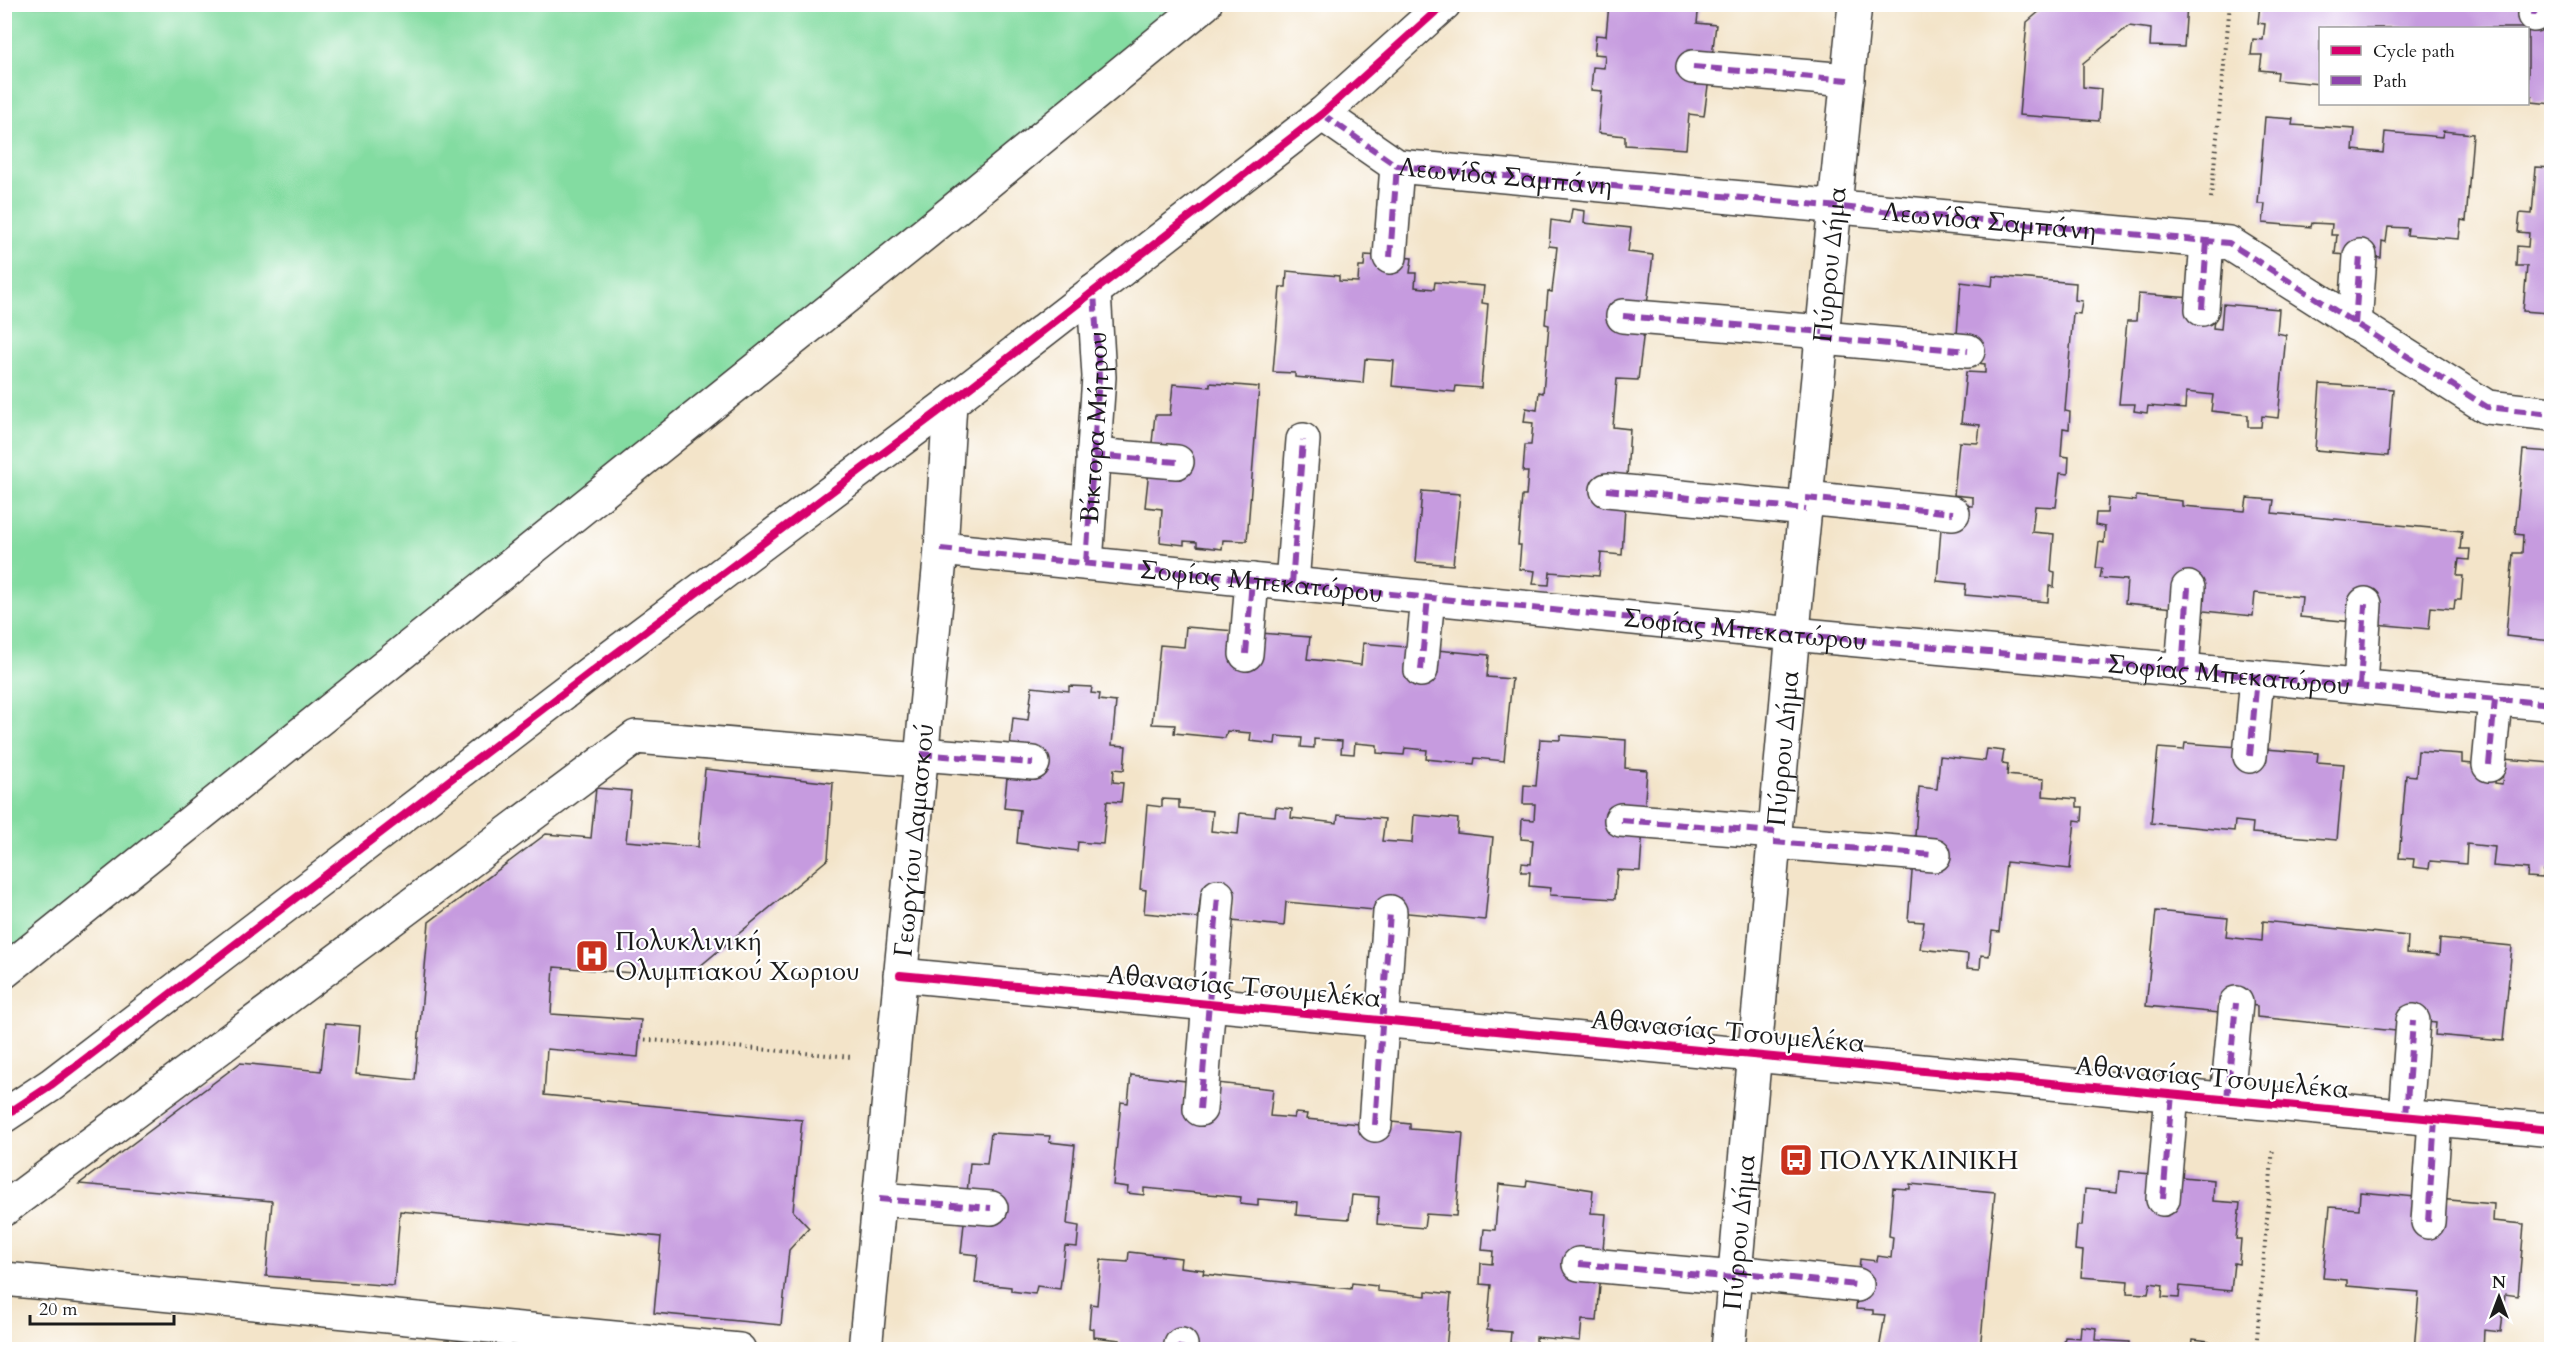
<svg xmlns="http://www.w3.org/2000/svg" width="2556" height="1354" viewBox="0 0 2556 1354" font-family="Cardo,serif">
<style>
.green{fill:#83dca1;stroke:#507c5e;stroke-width:1.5}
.building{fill:#c69bdf}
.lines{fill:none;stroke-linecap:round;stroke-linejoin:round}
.minor-casing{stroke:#3c3a36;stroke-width:36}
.path{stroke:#3c3a36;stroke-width:4;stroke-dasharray:1.5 4.5;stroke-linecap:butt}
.minor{stroke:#fff;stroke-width:33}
.quiet{stroke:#8e44ad;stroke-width:6;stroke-dasharray:12 6;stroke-linecap:butt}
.cycleway-casing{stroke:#fff;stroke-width:11}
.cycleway{stroke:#d6006c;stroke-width:8}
.labels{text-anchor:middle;stroke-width:4.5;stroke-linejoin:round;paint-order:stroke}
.street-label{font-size:26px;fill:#1c1c1c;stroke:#fff}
.poi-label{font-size:26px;fill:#1c1c1c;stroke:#fff;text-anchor:start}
</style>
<rect width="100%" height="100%" fill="#fff"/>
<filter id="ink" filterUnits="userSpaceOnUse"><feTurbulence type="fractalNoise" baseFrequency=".0167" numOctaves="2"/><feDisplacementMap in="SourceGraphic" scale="12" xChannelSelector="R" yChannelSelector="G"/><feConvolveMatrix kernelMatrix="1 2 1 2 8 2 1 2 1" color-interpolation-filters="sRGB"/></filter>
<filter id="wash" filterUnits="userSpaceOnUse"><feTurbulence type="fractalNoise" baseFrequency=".008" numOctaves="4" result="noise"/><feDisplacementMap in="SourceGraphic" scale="24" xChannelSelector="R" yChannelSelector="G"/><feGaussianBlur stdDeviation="1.35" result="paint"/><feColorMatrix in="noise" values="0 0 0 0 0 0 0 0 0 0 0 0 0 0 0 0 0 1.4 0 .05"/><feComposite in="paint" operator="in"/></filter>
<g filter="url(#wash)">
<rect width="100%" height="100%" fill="#f3e4c9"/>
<path class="green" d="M 5,5 L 1202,5 L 5,961 Z"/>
<g id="blocks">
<g class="building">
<path d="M 1609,4 L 1699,4 L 1697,23 L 1716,25 L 1704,116 L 1689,114 L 1686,149 L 1625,145 L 1625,136 L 1598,133 L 1602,91 L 1591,90 L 1593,67 L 1604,68 L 1605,55 L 1594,54 L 1596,35 L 1606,36 Z"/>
<path d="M 2048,4 L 2187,4 L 2184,47 L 2150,46 L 2151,29 L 2129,26 L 2083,63 L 2083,87 L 2101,89 L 2099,121 L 2019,115 L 2027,22 Z"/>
<path d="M 2260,4 L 2422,4 L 2469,8 L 2470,4 L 2552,4 L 2552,104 L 2532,102 L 2532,96 L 2528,96 L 2528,28 L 2320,28 L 2320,84 L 2277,80 L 2278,72 L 2260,70 L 2262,55 L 2251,55 L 2253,39 L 2263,40 L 2265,24 L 2258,23 Z"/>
<path d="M 2265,117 L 2293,119 L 2292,125 L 2355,129 L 2353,150 L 2383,153 L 2385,132 L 2442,137 L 2443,131 L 2473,134 L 2466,221 L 2461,220 L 2459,239 L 2407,235 L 2408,228 L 2388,227 L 2386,242 L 2382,241 L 2381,258 L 2335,254 L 2337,235 L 2331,235 L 2332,224 L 2312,223 L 2311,227 L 2263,223 L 2265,204 L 2258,204 Z"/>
<path d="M 2536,167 L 2552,168 L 2552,325 L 2548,325 L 2549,313 L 2523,311 L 2527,266 L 2516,266 L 2517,246 L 2528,247 L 2529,233 L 2518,232 L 2520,213 L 2532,214 Z"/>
<path d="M 1572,209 L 1585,211 L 1584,223 L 1631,228 L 1628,252 L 1653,255 L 1638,380 L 1617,379 L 1613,427 L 1630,429 L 1622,555 L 1601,553 L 1599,576 L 1550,572 L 1549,585 L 1533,584 L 1535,571 L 1519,569 L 1521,545 L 1518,545 L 1522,496 L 1526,496 L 1528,472 L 1523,472 L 1525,445 L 1531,445 L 1533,423 L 1524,422 L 1526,408 L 1537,410 L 1539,392 L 1543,393 L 1549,325 L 1545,324 L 1548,291 L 1552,292 L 1557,247 L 1549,246 L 1551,220 L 1570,223 Z"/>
<path d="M 1365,255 L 1412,258 L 1410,273 L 1416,273 L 1415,287 L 1434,289 L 1435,282 L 1484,286 L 1482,303 L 1488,304 L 1481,388 L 1456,386 L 1455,392 L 1392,386 L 1394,361 L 1365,359 L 1363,383 L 1295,377 L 1295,373 L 1273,372 L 1280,287 L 1286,287 L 1287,271 L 1339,276 L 1339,281 L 1358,282 L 1359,267 L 1364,267 Z"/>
<path d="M 1993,276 L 2076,283 L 2075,300 L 2082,301 L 2080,314 L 2073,313 L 2065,411 L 2070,412 L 2069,429 L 2063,428 L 2061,456 L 2069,457 L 2068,474 L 2060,473 L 2056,507 L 2035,506 L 2032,532 L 2054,534 L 2051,571 L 2055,572 L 2054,587 L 2049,586 L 2048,602 L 1965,595 L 1966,584 L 1937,581 L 1941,528 L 1953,505 L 1973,506 L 1973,497 L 1954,495 L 1959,442 L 1978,443 L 1980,425 L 1961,423 L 1966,372 L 1985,373 L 1985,364 L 1968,362 L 1957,335 L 1961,282 L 1992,286 Z"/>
<path d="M 2138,294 L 2193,298 L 2215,310 L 2213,328 L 2221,329 L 2223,304 L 2279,309 L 2277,333 L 2286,335 L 2278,418 L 2262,416 L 2261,427 L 2248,427 L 2248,415 L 2211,411 L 2213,395 L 2186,392 L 2185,409 L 2148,406 L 2147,413 L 2134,411 L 2135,404 L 2119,404 L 2127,321 L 2136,321 Z"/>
<path d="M 1210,383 L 1259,387 L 1247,541 L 1223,540 L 1222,549 L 1197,546 L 1197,542 L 1184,541 L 1184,545 L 1160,542 L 1162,509 L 1145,507 L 1155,415 L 1170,415 L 1173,384 L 1210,387 Z"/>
<path d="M 2320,384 L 2393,389 L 2388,456 L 2315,450 Z"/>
<path d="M 2523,450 L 2552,452 L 2552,641 L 2506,636 L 2513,553 L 2522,553 L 2523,535 L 2515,534 Z"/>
<path d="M 1422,491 L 1460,494 L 1453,565 L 1416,562 Z"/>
<path d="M 2136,496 L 2182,501 L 2182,506 L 2245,511 L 2247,498 L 2274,500 L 2272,513 L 2462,531 L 2460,549 L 2470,549 L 2469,560 L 2459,559 L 2457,576 L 2463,576 L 2461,600 L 2455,600 L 2454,609 L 2431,607 L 2429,629 L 2300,617 L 2302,597 L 2255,593 L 2253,616 L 2125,603 L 2127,580 L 2100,578 L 2102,568 L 2096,568 L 2099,542 L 2104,543 L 2105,527 L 2095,525 L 2096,513 L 2107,513 L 2108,498 L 2136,501 Z"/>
<path d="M 1186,627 L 1310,637 L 1307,659 L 1361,665 L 1363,643 L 1489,655 L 1487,677 L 1512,679 L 1504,761 L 1475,758 L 1474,764 L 1426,759 L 1427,750 L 1405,748 L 1404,755 L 1377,753 L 1377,745 L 1355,743 L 1354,754 L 1341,753 L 1342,741 L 1314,739 L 1314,748 L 1301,747 L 1302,738 L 1276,736 L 1275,744 L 1250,741 L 1251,733 L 1227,731 L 1225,738 L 1174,733 L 1175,725 L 1152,724 L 1160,645 L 1184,647 Z"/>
<path d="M 1069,686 L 1092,687 L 1091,693 L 1100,694 L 1099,700 L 1116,702 L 1112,745 L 1126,746 L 1124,770 L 1114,769 L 1113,782 L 1123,783 L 1121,802 L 1107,801 L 1103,844 L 1078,842 L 1077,851 L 1017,843 L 1020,810 L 1004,808 L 1013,718 L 1028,720 L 1032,687 L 1069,691 Z"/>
<path d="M 1560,735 L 1626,740 L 1625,768 L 1647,770 L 1640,871 L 1617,870 L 1615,899 L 1550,895 L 1551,888 L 1529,886 L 1530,872 L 1521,872 L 1522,863 L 1531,864 L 1533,840 L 1521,839 L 1522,819 L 1534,820 L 1535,804 L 1523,804 L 1524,785 L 1536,786 L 1540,739 L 1560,740 Z"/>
<path d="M 2185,743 L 2318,753 L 2317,762 L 2344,764 L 2337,840 L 2252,833 L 2253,823 L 2235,821 L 2234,831 L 2151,823 L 2158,748 L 2184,750 Z"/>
<path d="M 1987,749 L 2004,751 L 2002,763 L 2008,764 L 2007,775 L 2044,779 L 2043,796 L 2077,799 L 2077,807 L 2083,807 L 2082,821 L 2075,820 L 2070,869 L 2006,862 L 1999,932 L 1992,931 L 1989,956 L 1981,955 L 1980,969 L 1967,968 L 1968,954 L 1920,949 L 1924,922 L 1908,921 L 1919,787 L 1937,789 L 1940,756 L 1985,761 Z"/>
<path d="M 2418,751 L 2462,754 L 2462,763 L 2496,766 L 2495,783 L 2502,784 L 2504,759 L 2552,763 L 2552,871 L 2544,870 L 2543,878 L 2527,877 L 2528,869 L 2493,866 L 2495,847 L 2467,844 L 2466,864 L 2430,861 L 2429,869 L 2413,867 L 2414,859 L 2399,858 L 2406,775 L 2416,776 Z"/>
<path d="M 705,769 L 833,783 L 828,859 L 687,977 L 554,967 L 551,1014 L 641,1020 L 638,1057 L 547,1049 L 544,1095 L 802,1120 L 793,1211 L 809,1228 L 789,1250 L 781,1325 L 654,1313 L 661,1237 L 400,1211 L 394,1286 L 266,1276 L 272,1201 L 79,1184 L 240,1063 L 321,1071 L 326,1023 L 360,1026 L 356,1074 L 415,1080 L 429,922 L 546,834 L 591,838 L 596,788 L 631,791 L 626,841 L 698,847 Z"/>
<path d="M 1162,799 L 1179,800 L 1179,808 L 1213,811 L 1211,831 L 1238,834 L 1240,813 L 1275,816 L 1276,807 L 1292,809 L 1291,818 L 1337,823 L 1338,815 L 1385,819 L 1382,841 L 1412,843 L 1414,815 L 1458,819 L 1457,833 L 1493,837 L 1485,920 L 1286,902 L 1284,926 L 1232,921 L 1234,898 L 1201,894 L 1198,918 L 1144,913 L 1146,890 L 1140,889 L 1147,805 L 1162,807 Z"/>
<path d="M 2156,911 L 2228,918 L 2226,937 L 2262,941 L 2263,921 L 2408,936 L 2407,953 L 2439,956 L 2440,939 L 2512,946 L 2503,1041 L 2435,1035 L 2436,1023 L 2398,1019 L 2396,1031 L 2257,1017 L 2257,1006 L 2221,1002 L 2220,1013 L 2146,1006 Z"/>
<path d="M 1131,1075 L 1186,1081 L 1183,1108 L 1214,1111 L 1217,1083 L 1273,1089 L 1270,1116 L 1294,1118 L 1295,1113 L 1307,1114 L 1306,1119 L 1391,1127 L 1392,1122 L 1410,1124 L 1410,1129 L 1463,1133 L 1456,1216 L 1426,1214 L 1424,1228 L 1377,1224 L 1379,1197 L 1352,1195 L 1349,1219 L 1296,1215 L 1297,1202 L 1258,1199 L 1258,1206 L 1240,1204 L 1241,1197 L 1144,1188 L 1144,1195 L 1127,1193 L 1128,1187 L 1113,1185 L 1121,1102 L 1128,1103 Z"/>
<path d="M 991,1133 L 1050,1136 L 1049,1142 L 1075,1145 L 1067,1224 L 1079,1226 L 1077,1247 L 1065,1246 L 1060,1289 L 1037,1286 L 1035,1294 L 1011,1291 L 1011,1287 L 975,1283 L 978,1255 L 961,1253 L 970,1163 L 987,1164 Z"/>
<path d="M 2119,1171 L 2214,1180 L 2213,1201 L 2240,1203 L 2236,1239 L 2241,1239 L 2239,1264 L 2234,1263 L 2231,1291 L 2180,1286 L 2179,1298 L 2162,1297 L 2163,1285 L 2150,1283 L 2148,1294 L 2127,1293 L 2128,1281 L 2081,1277 L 2083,1251 L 2075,1250 L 2077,1226 L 2082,1226 L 2085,1189 L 2117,1192 Z"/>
<path d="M 1527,1180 L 1593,1190 L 1591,1213 L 1606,1214 L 1597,1321 L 1582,1320 L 1580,1341 L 1536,1337 L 1536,1345 L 1510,1343 L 1511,1332 L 1487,1330 L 1491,1285 L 1480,1284 L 1481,1263 L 1492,1264 L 1493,1251 L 1482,1250 L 1484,1229 L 1495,1230 L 1499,1184 L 1526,1187 Z"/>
<path d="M 1910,1184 L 1995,1192 L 1980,1350 L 1879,1350 L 1885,1315 L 1873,1314 L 1873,1310 L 1856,1309 L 1860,1259 L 1877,1261 L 1878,1256 L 1891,1258 L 1893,1237 L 1889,1236 L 1893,1188 L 1910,1189 Z"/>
<path d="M 2360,1192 L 2494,1204 L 2493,1221 L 2524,1224 L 2518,1296 L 2505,1294 L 2501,1332 L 2484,1330 L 2483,1350 L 2414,1350 L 2419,1292 L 2347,1286 L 2347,1280 L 2323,1278 L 2330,1207 L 2359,1209 Z"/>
<path d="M 1129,1252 L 1181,1258 L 1180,1267 L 1204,1270 L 1203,1274 L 1351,1289 L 1352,1283 L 1377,1286 L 1377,1291 L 1426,1296 L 1426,1291 L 1451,1294 L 1446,1350 L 1119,1350 L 1120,1340 L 1094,1337 L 1094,1329 L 1089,1328 L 1091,1304 L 1097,1305 L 1101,1260 L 1128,1262 Z"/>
<path d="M 2081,1326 L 2096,1328 L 2095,1340 L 2129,1342 L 2129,1350 L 2063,1350 L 2065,1337 L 2080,1338 Z"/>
<path d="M 2193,1339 L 2209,1341 L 2208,1350 L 2159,1350 L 2160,1345 L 2192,1348 Z"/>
</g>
</g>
</g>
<g filter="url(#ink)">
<use href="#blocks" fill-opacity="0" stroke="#3c3a36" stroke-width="1.5"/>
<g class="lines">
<g class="minor-casing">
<g id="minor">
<path d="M 2534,15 L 2535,4"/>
<path d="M 1693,67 L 1848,80"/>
<path id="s1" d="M 1322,114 L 1397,166 L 2229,243 L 2487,407 L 2552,414"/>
<path d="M 1390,257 L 1397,166"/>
<path d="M 2202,309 L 2207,241"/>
<path d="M 1623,316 L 1823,332"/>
<path d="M 2355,324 L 2360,256"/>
<path d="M 1823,338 L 1968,351"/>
<path d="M 1093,455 L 1177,462"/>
<path d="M 1607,490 L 1806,509"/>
<path d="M 1806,498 L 1953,513"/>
<path id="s2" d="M 941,549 L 1793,634 L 2552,704"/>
<path id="s3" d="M 1086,563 L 1099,377 L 1094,291"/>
<path d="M 1292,584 L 1303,440"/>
<path d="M 1246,654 L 1252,580"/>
<path d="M 1421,670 L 1428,597"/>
<path d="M 2182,670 L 2188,588"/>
<path d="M 2360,686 L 2365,604"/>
<path d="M 921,754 L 1033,763"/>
<path d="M 2250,756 L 2257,677"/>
<path d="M 2489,765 L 2495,699"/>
<path d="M 1621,820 L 1775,832"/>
<path d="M 1774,842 L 1934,855"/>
<path d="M 4,972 L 927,232 L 1205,4"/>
<path d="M 900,975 L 2552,1130"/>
<path d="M 2227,1099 L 2236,1003"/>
<path d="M 1200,1109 L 1218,896"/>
<path d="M 4,1116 L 51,1085 L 595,669 L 950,403 L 1322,114 L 1444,4"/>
<path d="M 2406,1116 L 2413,1021"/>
<path d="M 1375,1125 L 1390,912"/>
<path d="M 879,1199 L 991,1208"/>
<path d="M 2163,1199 L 2172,1094"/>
<path d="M 4,1209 L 636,737 L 920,760"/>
<path d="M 2428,1222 L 2435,1119"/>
<path d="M 1579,1264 L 1735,1278"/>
<path d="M 1735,1272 L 1857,1285"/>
<path d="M 4,1279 L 739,1350"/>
<path id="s4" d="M 865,1350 L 941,549 L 950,403"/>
<path d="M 1180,1350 L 1181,1345"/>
<path id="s5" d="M 1728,1350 L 1796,599 L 1855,4"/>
</g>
</g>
<g class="path">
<path d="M 2211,198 L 2230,4"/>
<path d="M 639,1039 L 852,1057"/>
<path d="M 2256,1350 L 2273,1147"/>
</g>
<use href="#minor" class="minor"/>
<g class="quiet">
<path d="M 2534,15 L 2535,4"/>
<path d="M 1693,67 L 1848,80"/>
<path d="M 1322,114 L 1397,166 L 2229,243 L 2487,407 L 2552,414"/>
<path d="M 1390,257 L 1397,166"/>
<path d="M 2202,309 L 2207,241"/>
<path d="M 1623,316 L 1823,332"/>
<path d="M 2355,324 L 2360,256"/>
<path d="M 1823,338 L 1968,351"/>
<path d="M 1093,455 L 1177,462"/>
<path d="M 1607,490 L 1806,509"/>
<path d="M 1806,498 L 1953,513"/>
<path d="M 941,549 L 1793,634 L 2552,704"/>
<path d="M 1086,563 L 1099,377 L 1094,291"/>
<path d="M 1292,584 L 1303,440"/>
<path d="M 1246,654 L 1252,580"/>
<path d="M 1421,670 L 1428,597"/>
<path d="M 2182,670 L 2188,588"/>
<path d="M 2360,686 L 2365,604"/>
<path d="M 921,754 L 1033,763"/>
<path d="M 2250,756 L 2257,677"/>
<path d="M 2489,765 L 2495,699"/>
<path d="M 1621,820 L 1775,832"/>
<path d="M 1774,842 L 1934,855"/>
<path d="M 2227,1099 L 2236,1003"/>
<path d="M 1200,1109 L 1218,896"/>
<path d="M 2406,1116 L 2413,1021"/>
<path d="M 1375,1125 L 1390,912"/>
<path d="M 879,1199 L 991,1208"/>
<path d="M 2163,1199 L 2172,1094"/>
<path d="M 2428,1222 L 2435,1119"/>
<path d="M 1579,1264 L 1735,1278"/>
<path d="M 1735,1272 L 1857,1285"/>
<path d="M 1180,1350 L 1181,1345"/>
</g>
<g class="cycleway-casing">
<g id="cycleway">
<path d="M 900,975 L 2552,1130"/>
<path d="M 4,1116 L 51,1085 L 595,669 L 950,403 L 1322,114 L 1444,4"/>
</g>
</g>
<use href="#cycleway" class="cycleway"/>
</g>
</g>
<defs>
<g id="hospital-square" transform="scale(1.725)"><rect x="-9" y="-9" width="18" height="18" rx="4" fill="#c8321e" stroke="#fff"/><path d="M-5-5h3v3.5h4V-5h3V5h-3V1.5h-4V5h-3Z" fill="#fff"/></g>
<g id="bus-square" transform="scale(1.725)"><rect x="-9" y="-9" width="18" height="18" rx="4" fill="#c8321e" stroke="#fff"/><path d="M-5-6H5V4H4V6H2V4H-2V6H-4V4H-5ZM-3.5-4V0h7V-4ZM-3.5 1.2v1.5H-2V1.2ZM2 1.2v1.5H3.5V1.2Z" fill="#fff"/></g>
</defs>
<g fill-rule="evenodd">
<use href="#hospital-square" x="592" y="956"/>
<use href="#bus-square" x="1796" y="1160"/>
</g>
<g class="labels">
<g class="street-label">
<text dy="9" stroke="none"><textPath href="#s1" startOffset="200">Λεωνίδα Σαμπάνη</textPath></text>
<text dy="9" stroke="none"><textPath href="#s1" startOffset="686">Λεωνίδα Σαμπάνη</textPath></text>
<text dy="9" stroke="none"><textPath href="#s5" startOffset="1090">Πύρρου Δήμα</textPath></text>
<text dy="9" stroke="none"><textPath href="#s3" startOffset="136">Βίκτορα Μήτρου</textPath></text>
<text dy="9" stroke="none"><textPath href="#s2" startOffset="322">Σοφίας Μπεκατώρου</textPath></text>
<text dy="9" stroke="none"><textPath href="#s2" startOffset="808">Σοφίας Μπεκατώρου</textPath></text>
<text dy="9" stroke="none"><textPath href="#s2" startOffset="1294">Σοφίας Μπεκατώρου</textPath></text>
<text dy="9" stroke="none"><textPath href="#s5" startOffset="604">Πύρρου Δήμα</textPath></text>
<text dy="9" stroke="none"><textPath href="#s4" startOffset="512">Γεωργίου Δαμασκού</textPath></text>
<text transform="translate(1244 986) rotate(5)" y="9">Αθανασίας Τσουμελέκα</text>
<text transform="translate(1728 1031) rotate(5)" y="9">Αθανασίας Τσουμελέκα</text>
<text transform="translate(2212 1077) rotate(5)" y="9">Αθανασίας Τσουμελέκα</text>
<text dy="9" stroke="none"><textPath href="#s5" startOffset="118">Πύρρου Δήμα</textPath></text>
</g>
<g class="poi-label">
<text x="615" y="950">Πολυκλινική<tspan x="615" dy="30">Ολυμπιακού Χωριου</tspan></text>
<text x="1819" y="1169">ΠΟΛΥΚΛΙΝΙΚΗ</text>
</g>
</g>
<rect width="2556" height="1354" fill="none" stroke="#fff" stroke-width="24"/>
<rect x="2319" y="27" width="210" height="78" fill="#ffffff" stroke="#a4a4a4" stroke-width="1.5"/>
<rect x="2331" y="46" width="30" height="9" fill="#d6006c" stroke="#a4a4a4" stroke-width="1.5"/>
<text x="2373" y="57" font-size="18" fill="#1c1c1c">Cycle path</text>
<rect x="2331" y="76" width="30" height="9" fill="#8e44ad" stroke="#a4a4a4" stroke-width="1.5"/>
<text x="2373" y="87" font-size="18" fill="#1c1c1c">Path</text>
<g transform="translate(2499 1297)" stroke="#ffffff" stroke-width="4.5" paint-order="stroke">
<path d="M0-4.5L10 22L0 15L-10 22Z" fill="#1c1c1c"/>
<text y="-9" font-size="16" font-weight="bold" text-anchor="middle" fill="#1c1c1c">N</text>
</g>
<path d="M30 1315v9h144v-9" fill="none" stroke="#1c1c1c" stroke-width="3"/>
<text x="39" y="1315" font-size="18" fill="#1c1c1c" stroke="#ffffff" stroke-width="4.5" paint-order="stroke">20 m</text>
</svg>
